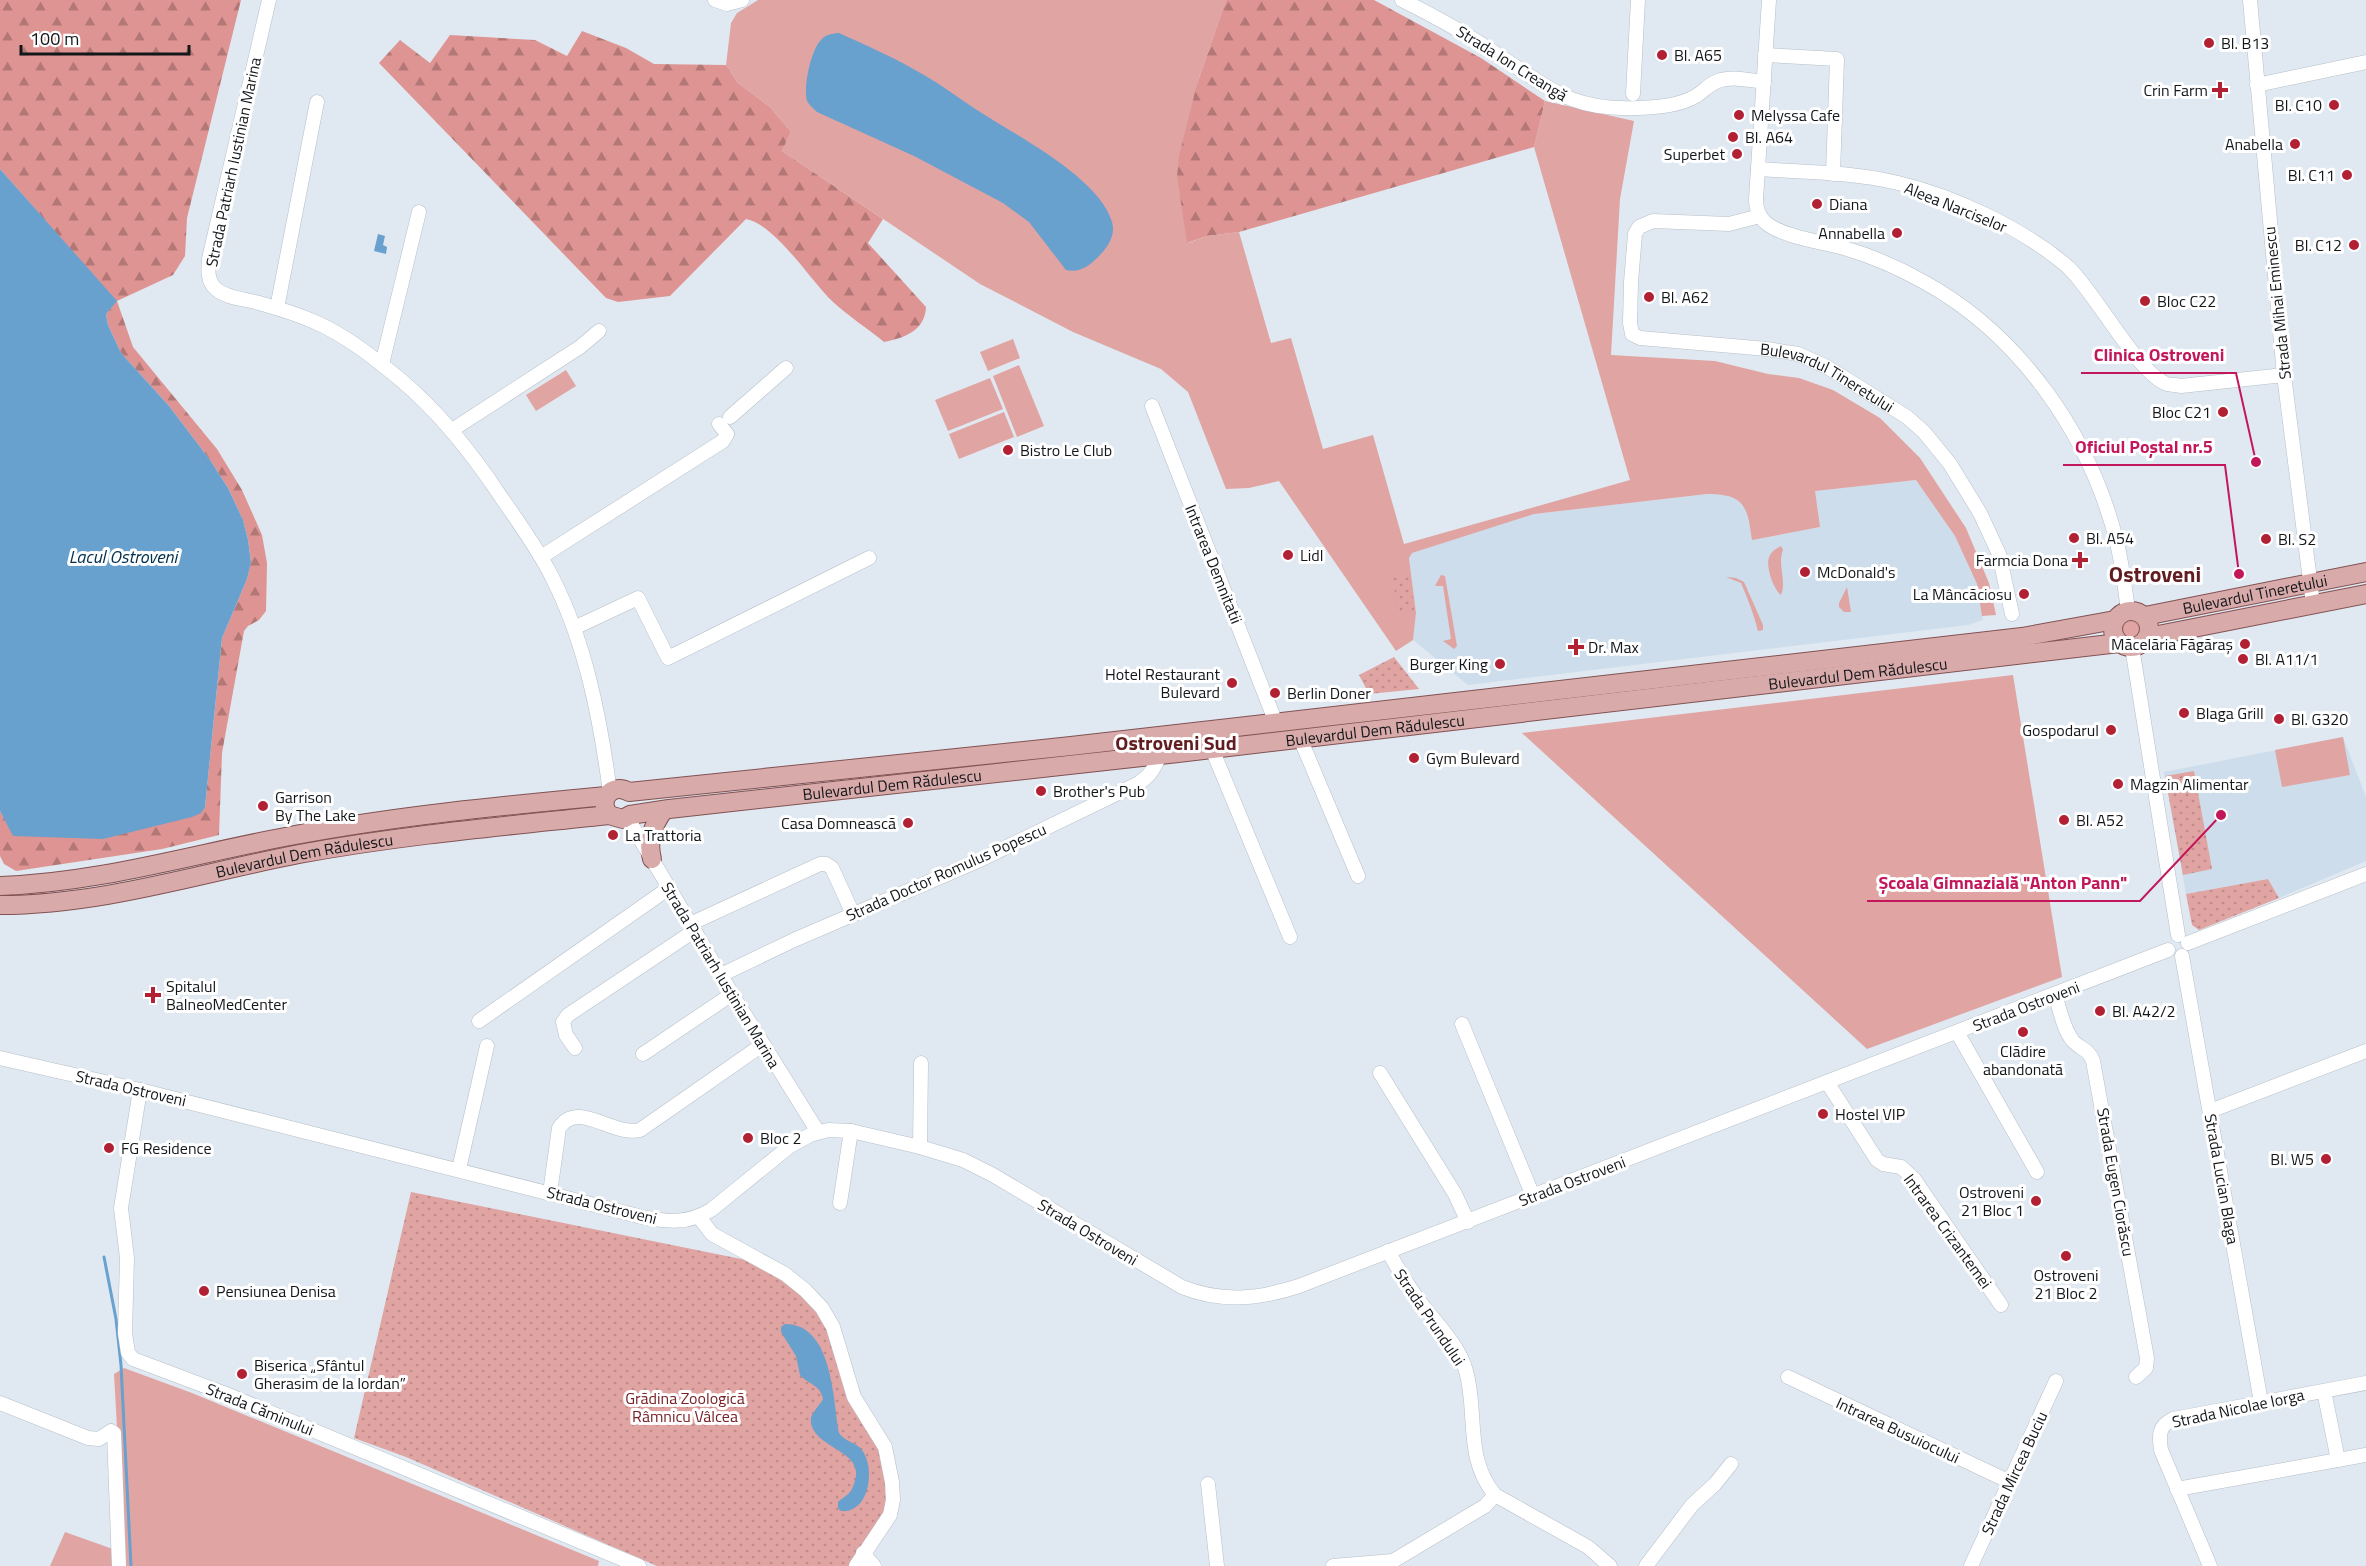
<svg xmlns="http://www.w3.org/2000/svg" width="2366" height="1566" viewBox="0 0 2366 1566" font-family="'Titillium Web',sans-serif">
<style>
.built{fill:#cdddeb}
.grass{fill:#e0a4a2}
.forest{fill:url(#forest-firs)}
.park{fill:url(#park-dots)}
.water{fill:#68a0ce}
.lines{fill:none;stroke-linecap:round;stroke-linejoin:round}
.stream{stroke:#68a0ce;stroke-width:3}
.minor-casing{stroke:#b6bfc7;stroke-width:15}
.major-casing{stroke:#825253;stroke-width:20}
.minor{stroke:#fff;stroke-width:14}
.major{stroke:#d8aaaa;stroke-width:18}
.poi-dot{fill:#b22033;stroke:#fff;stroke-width:2}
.labels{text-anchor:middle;stroke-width:6;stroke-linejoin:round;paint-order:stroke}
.poi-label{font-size:16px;fill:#14171a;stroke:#fff;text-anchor:start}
.street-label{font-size:16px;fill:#14171a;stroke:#fff}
.park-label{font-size:16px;fill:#782127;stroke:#fff}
.water-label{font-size:18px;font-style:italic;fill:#012f4d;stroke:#fff}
.quarter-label{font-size:20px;font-weight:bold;fill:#621d21;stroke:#fff}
.district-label{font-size:22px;font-weight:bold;fill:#621d21;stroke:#fff}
.leader{fill:none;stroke:#c2185b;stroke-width:2}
.callout-dot{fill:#c2185b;stroke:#fff;stroke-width:2}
.callout-label{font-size:18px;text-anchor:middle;font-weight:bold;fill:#c2185b;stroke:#fff;stroke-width:6;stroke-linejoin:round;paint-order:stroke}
</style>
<defs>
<pattern id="forest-firs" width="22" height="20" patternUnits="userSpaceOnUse" patternTransform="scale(1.5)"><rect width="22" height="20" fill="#de9492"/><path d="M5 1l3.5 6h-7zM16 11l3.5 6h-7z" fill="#b37876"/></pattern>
<pattern id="park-dots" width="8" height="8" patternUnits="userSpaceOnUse" patternTransform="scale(1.5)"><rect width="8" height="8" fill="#e0a4a2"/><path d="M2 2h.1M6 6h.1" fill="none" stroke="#bf8c8b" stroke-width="1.8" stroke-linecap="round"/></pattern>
</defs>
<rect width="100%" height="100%" fill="#e0e9f2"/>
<g class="built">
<path d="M 1916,480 L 1955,536 L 1977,584 L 1983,620 L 1968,625 L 1468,685 L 1413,640 L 1416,613 L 1409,558 L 1412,553 L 1503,523 L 1534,514 L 1707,494 L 1727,494 L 1738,500 L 1745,507 L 1753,539 L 1820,527 L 1814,491 Z"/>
<path d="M 2343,737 L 2366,797 L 2366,861 L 2279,898 L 2268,879 L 2186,894 L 2164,772 Z"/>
</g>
<g class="grass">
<path d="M 758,0 L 1226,0 L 1197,84 L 1188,243 L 1207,236 L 1239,232 L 1271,343 L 1291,338 L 1323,449 L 1373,435 L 1404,544 L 1630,480 L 1534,147 L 1545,101 L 1634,121 L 1620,199 L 1611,355 L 1715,361 L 1768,374 L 1799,378 L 1833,390 L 1880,418 L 1920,458 L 1966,528 L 1989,583 L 1996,615 L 1982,616 L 1977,584 L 1955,536 L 1916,480 L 1815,491 L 1820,527 L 1752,540 C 1747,506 1745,494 1707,494 L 1534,514 L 1412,553 L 1409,558 L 1416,613 L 1413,640 L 1396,651 L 1279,481 L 1249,488 L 1226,489 L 1188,392 L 1161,369 L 1073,332 L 980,284 L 782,151 L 791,132 L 770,107 L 738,83 L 726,65 L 731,23 L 737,13 Z"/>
<path d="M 1013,339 L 1020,358 L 988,371 L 980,352 Z"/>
<path d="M 1019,365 L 1044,426 L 1017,437 L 993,376 Z"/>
<path d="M 566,370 L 576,386 L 536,411 L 526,395 Z"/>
<path d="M 990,378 L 1003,409 L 948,431 L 935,400 Z"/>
<path d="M 1004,412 L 1014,437 L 959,459 L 949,434 Z"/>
<path d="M 1781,546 L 1783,550 C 1777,565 1787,580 1781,595 C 1774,590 1764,565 1770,555 C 1772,551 1777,548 1781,546 Z"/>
<path d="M 1441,575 L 1445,576 L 1457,646 L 1454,649 L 1443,641 L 1451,639 L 1443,586 L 1435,586 Z"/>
<path d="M 1726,577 L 1736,578 L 1744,582 L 1763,625 L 1763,630 L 1758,631 C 1754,615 1748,599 1741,583 Z"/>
<path d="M 1847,587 L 1851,612 L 1844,612 L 1839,607 L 1839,603 Z"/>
<circle cx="2131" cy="629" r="10"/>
<path d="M 2013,675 L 2062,977 L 1867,1049 L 1522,733 Z"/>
<path d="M 2343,737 L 2350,775 L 2282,787 L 2275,750 Z"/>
<path d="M 124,1368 L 192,1393 L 599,1561 L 598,1566 L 50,1566 L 65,1532 L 124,1553 L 114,1374 Z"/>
</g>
<g class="forest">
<path d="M 0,0 L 241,0 L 187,218 L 185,256 L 173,275 L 117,301 L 133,347 L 217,449 L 242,490 L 262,535 L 267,563 L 266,611 L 259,620 L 248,626 L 244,631 L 222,753 L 219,835 L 162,849 L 16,871 L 4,864 L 0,856 L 0,811 L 14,836 L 205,807 L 222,638 L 247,579 L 251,561 L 248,540 L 243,520 L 228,488 L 210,460 L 169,406 L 121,353 L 108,325 L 106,314 L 116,301 L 0,169 Z"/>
<path d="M 1226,0 L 1374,0 L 1481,58 L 1545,101 L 1534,147 L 1239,232 L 1207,236 L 1187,243 L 1177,176 L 1179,156 L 1197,84 Z"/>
<path d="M 582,31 L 626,48 L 654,64 L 726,65 L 738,83 L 770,107 L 791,132 L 782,151 L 883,219 L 868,243 L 926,307 C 925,331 904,338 884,342 C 867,328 848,316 832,301 C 810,280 776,225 746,219 L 670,296 L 618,302 L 606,298 L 379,63 L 400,40 L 430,63 L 450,35 L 535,40 L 567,56 Z"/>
</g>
<g class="park">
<path d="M 1410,573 L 1414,610 L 1397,612 L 1393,575 Z"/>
<path d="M 1394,657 L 1419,689 L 1369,694 L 1359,675 Z"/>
<path d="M 2194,771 L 2212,869 L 2183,875 L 2165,776 Z"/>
<path d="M 2268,879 L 2279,898 L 2199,930 L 2192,925 L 2186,894 Z"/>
<path d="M 411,1192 L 751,1261 L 787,1281 L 823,1317 L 838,1363 L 844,1388 L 862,1424 L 881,1446 L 889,1504 L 851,1566 L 657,1566 L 406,1457 L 354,1438 Z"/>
</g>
<g class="water">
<path d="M 839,33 C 868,46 897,59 924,75 C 943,86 960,99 977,110 C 1015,135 1099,177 1112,222 C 1116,236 1107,248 1098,257 C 1088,267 1079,273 1066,270 L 1029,222 L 1003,203 L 914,156 L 817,112 C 813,108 809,105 807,101 C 803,87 811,50 821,40 C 826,34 831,34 839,33 Z"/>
<path d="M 0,169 L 117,301 L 106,314 L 108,325 L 121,353 L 169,406 L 210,460 L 228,488 L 243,520 L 248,540 L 251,562 L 247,579 L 222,638 L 205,807 L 201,813 L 192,817 L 103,839 L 13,836 L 0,811 Z"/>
<path d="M 378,234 L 385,236 L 383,245 L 387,247 L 386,254 L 374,251 Z"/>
<path d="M 785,1324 C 833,1324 833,1400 839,1433 C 845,1442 856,1442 862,1450 C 876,1469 869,1514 841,1511 L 838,1508 L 838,1502 C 842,1498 849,1495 852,1489 C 872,1450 816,1451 811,1423 C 809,1414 819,1407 823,1399 C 820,1384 809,1385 800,1375 L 796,1356 L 781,1332 L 781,1327 Z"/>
</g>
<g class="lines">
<path class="stream" d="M 104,1257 L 116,1319 L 121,1365 L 131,1566"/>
<g class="minor-casing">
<g id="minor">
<path d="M 269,0 L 209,259 C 208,270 207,281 216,289 C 226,298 245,299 259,303 C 277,308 297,314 315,322 C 347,336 374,358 401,380 C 441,414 472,453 501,497 C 519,523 538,549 552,577 C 586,644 600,718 610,792"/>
<path d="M 715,0 L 727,4 L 742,0"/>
<path d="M 1402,0 C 1436,17 1469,35 1501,57 C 1552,90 1573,111 1638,108 C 1657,107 1679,106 1696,96 C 1704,91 1709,84 1718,81 C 1732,76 1749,80 1764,82"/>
<path d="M 1769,0 L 1756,199 C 1756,209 1759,217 1766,223 C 1783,237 1823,242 1844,248 C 1872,256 1899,268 1924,282 C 2020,335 2089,434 2116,539 C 2122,562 2125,587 2128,611"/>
<path d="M 2250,0 L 2284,375 L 2313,604"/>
<path d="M 1765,55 L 1837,59 L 1833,174"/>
<path d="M 2257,85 L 2366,62"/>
<path d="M 1633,94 L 1638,0"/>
<path d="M 1758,169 C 1804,172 1852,172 1898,183 C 1954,196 2024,229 2068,267 C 2095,292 2138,374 2167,384 C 2171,385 2177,385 2181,386 L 2284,375"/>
<path id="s1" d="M 1760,216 L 1729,224 L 1653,221 L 1639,227 L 1635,234 L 1631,282 L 1630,323 L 1632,334 L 1640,338 L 1767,349 L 1798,354 L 1827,367 L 1907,417 L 1924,432 L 1950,464 L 1980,513 L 1999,554 L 2012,614"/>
<path d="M 277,308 L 317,102"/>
<path d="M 382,364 L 419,212"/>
<path d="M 1152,406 L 1276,723"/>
<path d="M 730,417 L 786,368"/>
<path d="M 452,430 L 580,347 L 599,331"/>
<path d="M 541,557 L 723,441 L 727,434 L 719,424"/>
<path d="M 574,628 L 638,598 L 668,658 L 869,558"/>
<path d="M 2132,647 L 2178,935"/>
<path d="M 1300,738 L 1358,876"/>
<path d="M 1212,749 L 1290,937"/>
<path d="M 627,817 L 732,994 L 818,1132"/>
<path d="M 690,924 L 820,864 L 826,864 L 832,868 L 853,914"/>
<path d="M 2188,943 L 2366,874"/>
<path d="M 2182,956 L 2261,1402"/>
<path d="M 721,975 L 794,940 L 982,859 L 1139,783 C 1150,776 1155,767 1160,755"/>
<path d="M 2055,995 C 2060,1009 2063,1029 2073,1041 C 2080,1049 2089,1049 2093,1061 L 2147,1358 L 2146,1368 L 2136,1377"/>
<path d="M 479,1021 L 669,888"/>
<path d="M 1462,1024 L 1533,1196"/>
<path d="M 1957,1032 L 2037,1172"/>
<path d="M 575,1048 L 566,1035 L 563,1022 L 568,1015 L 694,931"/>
<path d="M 643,1054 L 732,994"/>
<path d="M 0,1058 L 140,1090 L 642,1217 C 668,1222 688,1224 711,1210 L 790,1146 L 810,1135 L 828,1130 L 851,1131 L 920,1147 L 963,1160 L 993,1175 L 1182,1287 C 1222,1303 1259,1299 1299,1286 L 2168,950"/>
<path d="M 1380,1073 L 1455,1194 L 1468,1222"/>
<path d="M 1827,1082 L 1877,1160 L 1883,1164 L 1901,1167 L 1914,1179 L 2001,1305"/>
<path d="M 140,1090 L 121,1208 L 127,1258 L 125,1333 L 128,1353 L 133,1359 L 226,1394 L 639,1566"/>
<path d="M 2210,1111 L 2366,1051"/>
<path d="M 920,1147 L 921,1063"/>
<path d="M 459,1169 L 487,1046"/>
<path d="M 550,1193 L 559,1128 C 578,1099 613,1137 640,1130 L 762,1045"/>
<path d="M 840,1203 L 851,1131"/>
<path d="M 699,1217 L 712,1234 L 785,1274 L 805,1290 L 822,1308 L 833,1327 L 854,1397 L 885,1447 L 892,1482 L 893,1500 L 890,1515 L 856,1566"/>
<path d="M 1388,1251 C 1398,1269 1408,1286 1420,1302 C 1436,1323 1459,1345 1466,1371 C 1478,1413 1464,1458 1495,1495 L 1588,1547 L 1610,1566"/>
<path d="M 1788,1377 L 2008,1481"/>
<path d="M 2324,1391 L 2338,1460"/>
<path d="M 0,1403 L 88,1438 L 99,1439 L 111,1431 L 114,1433 L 119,1566"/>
<path d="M 1208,1484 L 1217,1566"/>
<path d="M 2177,1489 L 2366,1455"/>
<path d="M 863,1553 L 874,1566"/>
<path d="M 1333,1566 L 1393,1561 L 1485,1506 L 1495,1495"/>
<path d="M 1646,1566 L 1692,1505 L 1715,1484 L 1731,1464"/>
<path d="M 1971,1566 L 2056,1381"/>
<path d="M 2210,1566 L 2161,1450 C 2159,1436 2158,1426 2173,1419 L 2366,1383"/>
</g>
</g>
<g class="major-casing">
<g id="major">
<circle cx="2131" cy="629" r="18"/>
<path id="s2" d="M 2145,616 L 2366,572"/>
<path d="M 2148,637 L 2366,594"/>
<path d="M 609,815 C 597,800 612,782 629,792 L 1071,746 L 2022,637 L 2115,620"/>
<path d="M 652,859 C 647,840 653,825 664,810"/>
<path d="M 0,886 C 98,883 194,854 290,836 C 395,816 500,806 606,796"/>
<path id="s3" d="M 0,905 C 102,905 200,873 299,854 C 402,835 506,826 609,815 L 623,819 L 630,815 L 669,809 L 1178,753 L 2119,643"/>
</g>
</g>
<use href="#minor" class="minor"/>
<use href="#major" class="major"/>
</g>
<g class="poi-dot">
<circle cx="2209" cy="43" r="6"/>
<circle cx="1662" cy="55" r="6"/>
<path d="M2217 81h6v6h6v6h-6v6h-6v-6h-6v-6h6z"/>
<circle cx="2334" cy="105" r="6"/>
<circle cx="1739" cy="115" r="6"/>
<circle cx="1733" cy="137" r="6"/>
<circle cx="2295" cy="144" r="6"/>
<circle cx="1737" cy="154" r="6"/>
<circle cx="2347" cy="175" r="6"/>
<circle cx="1817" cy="204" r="6"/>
<circle cx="1897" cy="233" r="6"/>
<circle cx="2354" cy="245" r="6"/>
<circle cx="1649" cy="297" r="6"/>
<circle cx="2145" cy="301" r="6"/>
<circle cx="2223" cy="412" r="6"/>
<circle cx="1008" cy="450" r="6"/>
<circle cx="2074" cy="538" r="6"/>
<circle cx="2266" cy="539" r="6"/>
<circle cx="1288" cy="555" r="6"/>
<path d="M2077 551h6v6h6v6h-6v6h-6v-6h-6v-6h6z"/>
<circle cx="1805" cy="572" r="6"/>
<circle cx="2024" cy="594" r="6"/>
<circle cx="2245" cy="644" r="6"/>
<path d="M1573 638h6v6h6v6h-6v6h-6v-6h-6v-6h6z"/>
<circle cx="2243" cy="659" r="6"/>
<circle cx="1500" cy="664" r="6"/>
<circle cx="1232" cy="683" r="6"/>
<circle cx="1275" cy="693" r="6"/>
<circle cx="2184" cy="713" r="6"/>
<circle cx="2279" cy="719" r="6"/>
<circle cx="2111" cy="730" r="6"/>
<circle cx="1414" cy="758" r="6"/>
<circle cx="2118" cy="784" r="6"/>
<circle cx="1041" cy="791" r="6"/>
<circle cx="263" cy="806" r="6"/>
<circle cx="2064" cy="820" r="6"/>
<circle cx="908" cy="823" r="6"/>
<circle cx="613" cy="835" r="6"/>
<path d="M150 986h6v6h6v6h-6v6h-6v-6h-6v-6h6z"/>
<circle cx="2100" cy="1011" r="6"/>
<circle cx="2023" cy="1032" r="6"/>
<circle cx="1823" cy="1114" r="6"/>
<circle cx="748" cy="1138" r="6"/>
<circle cx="109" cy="1148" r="6"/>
<circle cx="2326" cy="1159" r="6"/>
<circle cx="2036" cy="1201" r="6"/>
<circle cx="2066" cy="1256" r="6"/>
<circle cx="204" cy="1291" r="6"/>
<circle cx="242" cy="1374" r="6"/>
</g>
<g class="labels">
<g class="poi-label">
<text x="2221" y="49">Bl. B13</text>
<text x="1674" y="61">Bl. A65</text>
<text x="2208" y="96" text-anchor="end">Crin Farm</text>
<text x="2322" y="111" text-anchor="end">Bl. C10</text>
<text x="1751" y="121">Melyssa Cafe</text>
<text x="1745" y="143">Bl. A64</text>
<text x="2283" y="150" text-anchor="end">Anabella</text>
<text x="1725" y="160" text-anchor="end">Superbet</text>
<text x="2335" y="181" text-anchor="end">Bl. C11</text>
<text x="1829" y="210">Diana</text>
<text x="1885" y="239" text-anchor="end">Annabella</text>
<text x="2342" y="251" text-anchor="end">Bl. C12</text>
<text x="1661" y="303">Bl. A62</text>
<text x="2157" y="307">Bloc C22</text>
<text x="2211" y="418" text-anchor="end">Bloc C21</text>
<text x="1020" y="456">Bistro Le Club</text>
<text x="2086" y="544">Bl. A54</text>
<text x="2278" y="545">Bl. S2</text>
<text x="1300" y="561">Lidl</text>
<text x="2068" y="566" text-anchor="end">Farmcia Dona</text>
<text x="1817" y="578">McDonald's</text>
<text x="2012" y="600" text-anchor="end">La Mâncăciosu</text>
<text x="2233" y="650" text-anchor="end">Măcelăria Făgăraș</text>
<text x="1588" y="653">Dr. Max</text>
<text x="2255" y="665">Bl. A11/1</text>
<text x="1488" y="670" text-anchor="end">Burger King</text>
<text x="1220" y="680" text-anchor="end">Hotel Restaurant<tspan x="1220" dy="18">Bulevard</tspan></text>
<text x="1287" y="699">Berlin Doner</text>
<text x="2196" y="719">Blaga Grill</text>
<text x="2291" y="725">Bl. G320</text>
<text x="2099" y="736" text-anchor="end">Gospodarul</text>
<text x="1426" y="764">Gym Bulevard</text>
<text x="2130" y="790">Magzin Alimentar</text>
<text x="1053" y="797">Brother's Pub</text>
<text x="275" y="803">Garrison<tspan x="275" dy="18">By The Lake</tspan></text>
<text x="2076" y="826">Bl. A52</text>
<text x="896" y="829" text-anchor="end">Casa Domnească</text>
<text x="625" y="841">La Trattoria</text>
<text x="166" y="992">Spitalul<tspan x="166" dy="18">BalneoMedCenter</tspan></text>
<text x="2112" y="1017">Bl. A42/2</text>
<text x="2023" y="1057" text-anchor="middle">Clădire<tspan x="2023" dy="18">abandonată</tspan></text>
<text x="1835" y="1120">Hostel VIP</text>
<text x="760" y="1144">Bloc 2</text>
<text x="121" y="1154">FG Residence</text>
<text x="2314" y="1165" text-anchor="end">Bl. W5</text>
<text x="2024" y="1198" text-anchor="end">Ostroveni<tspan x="2024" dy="18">21 Bloc 1</tspan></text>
<text x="2066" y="1281" text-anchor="middle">Ostroveni<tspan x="2066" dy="18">21 Bloc 2</tspan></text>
<text x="216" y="1297">Pensiunea Denisa</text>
<text x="254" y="1371">Biserica „Sfântul<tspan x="254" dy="18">Gherasim de la Iordan”</tspan></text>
</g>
<g class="street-label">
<text transform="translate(1512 63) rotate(32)" y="6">Strada Ion Creangă</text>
<text transform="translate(233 162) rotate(-78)" y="6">Strada Patriarh Iustinian Marina</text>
<text transform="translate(1956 207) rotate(22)" y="6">Aleea Narciselor</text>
<text transform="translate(2277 303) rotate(-96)" y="6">Strada Mihai Eminescu</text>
<text dy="6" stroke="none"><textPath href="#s1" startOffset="435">Bulevardul Tineretului</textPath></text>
<text transform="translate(1214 564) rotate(68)" y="6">Intrarea Demnitatii</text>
<text dy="6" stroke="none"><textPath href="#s2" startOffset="112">Bulevardul Tineretului</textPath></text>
<text dy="6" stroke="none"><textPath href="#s3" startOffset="1875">Bulevardul Dem Rădulescu</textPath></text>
<text dy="6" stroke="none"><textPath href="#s3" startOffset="1389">Bulevardul Dem Rădulescu</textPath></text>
<text dy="6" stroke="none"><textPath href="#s3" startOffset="903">Bulevardul Dem Rădulescu</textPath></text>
<text dy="6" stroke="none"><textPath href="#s3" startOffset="309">Bulevardul Dem Rădulescu</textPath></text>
<text transform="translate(946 872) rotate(-24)" y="6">Strada Doctor Romulus Popescu</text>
<text transform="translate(721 975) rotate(59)" y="6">Strada Patriarh Iustinian Marina</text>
<text transform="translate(2026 1006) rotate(-21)" y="6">Strada Ostroveni</text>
<text transform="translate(131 1088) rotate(13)" y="6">Strada Ostroveni</text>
<text transform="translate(2222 1179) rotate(80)" y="6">Strada Lucian Blaga</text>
<text transform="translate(1572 1181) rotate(-21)" y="6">Strada Ostroveni</text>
<text transform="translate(2116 1182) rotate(80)" y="6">Strada Eugen Ciorăscu</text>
<text transform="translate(602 1205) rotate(14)" y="6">Strada Ostroveni</text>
<text transform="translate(1948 1231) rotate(54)" y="6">Intrarea Crizantemei</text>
<text transform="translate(1088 1232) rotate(31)" y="6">Strada Ostroveni</text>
<text transform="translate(1430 1317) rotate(56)" y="6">Strada Prundului</text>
<text transform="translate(2238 1408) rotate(-12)" y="6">Strada Nicolae Iorga</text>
<text transform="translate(260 1409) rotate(22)" y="6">Strada Căminului</text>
<text transform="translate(1898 1430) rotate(25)" y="6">Intrarea Busuiocului</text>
<text transform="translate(2014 1473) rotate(-65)" y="6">Strada Mircea Buciu</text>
</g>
<g class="park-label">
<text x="685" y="1404">Grădina Zoologică<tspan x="685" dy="18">Râmnicu Vâlcea</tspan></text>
</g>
<g class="water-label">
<text x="123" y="563">Lacul Ostroveni</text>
</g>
<g class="quarter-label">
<text x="1176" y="750">Ostroveni Sud</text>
</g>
<g class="district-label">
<text x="2155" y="582">Ostroveni</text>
</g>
</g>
<path class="leader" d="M2256 462L2236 373H2081M2239 574L2225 465H2063M2221 815L2140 901H1867"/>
<g class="callout-dot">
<circle cx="2256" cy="462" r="6"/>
<circle cx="2239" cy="574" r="6"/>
<circle cx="2221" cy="815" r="6"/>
</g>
<g class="callout-label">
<text x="2159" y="361">Clinica Ostroveni</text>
<text x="2144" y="453">Oficiul Poștal nr.5</text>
<text x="2003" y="889">Școala Gimnazială "Anton Pann"</text>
</g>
<path d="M21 45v9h168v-9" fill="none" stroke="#14171a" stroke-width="3"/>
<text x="30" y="45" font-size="18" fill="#14171a" stroke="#ffffff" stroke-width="4.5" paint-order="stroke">100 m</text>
</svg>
